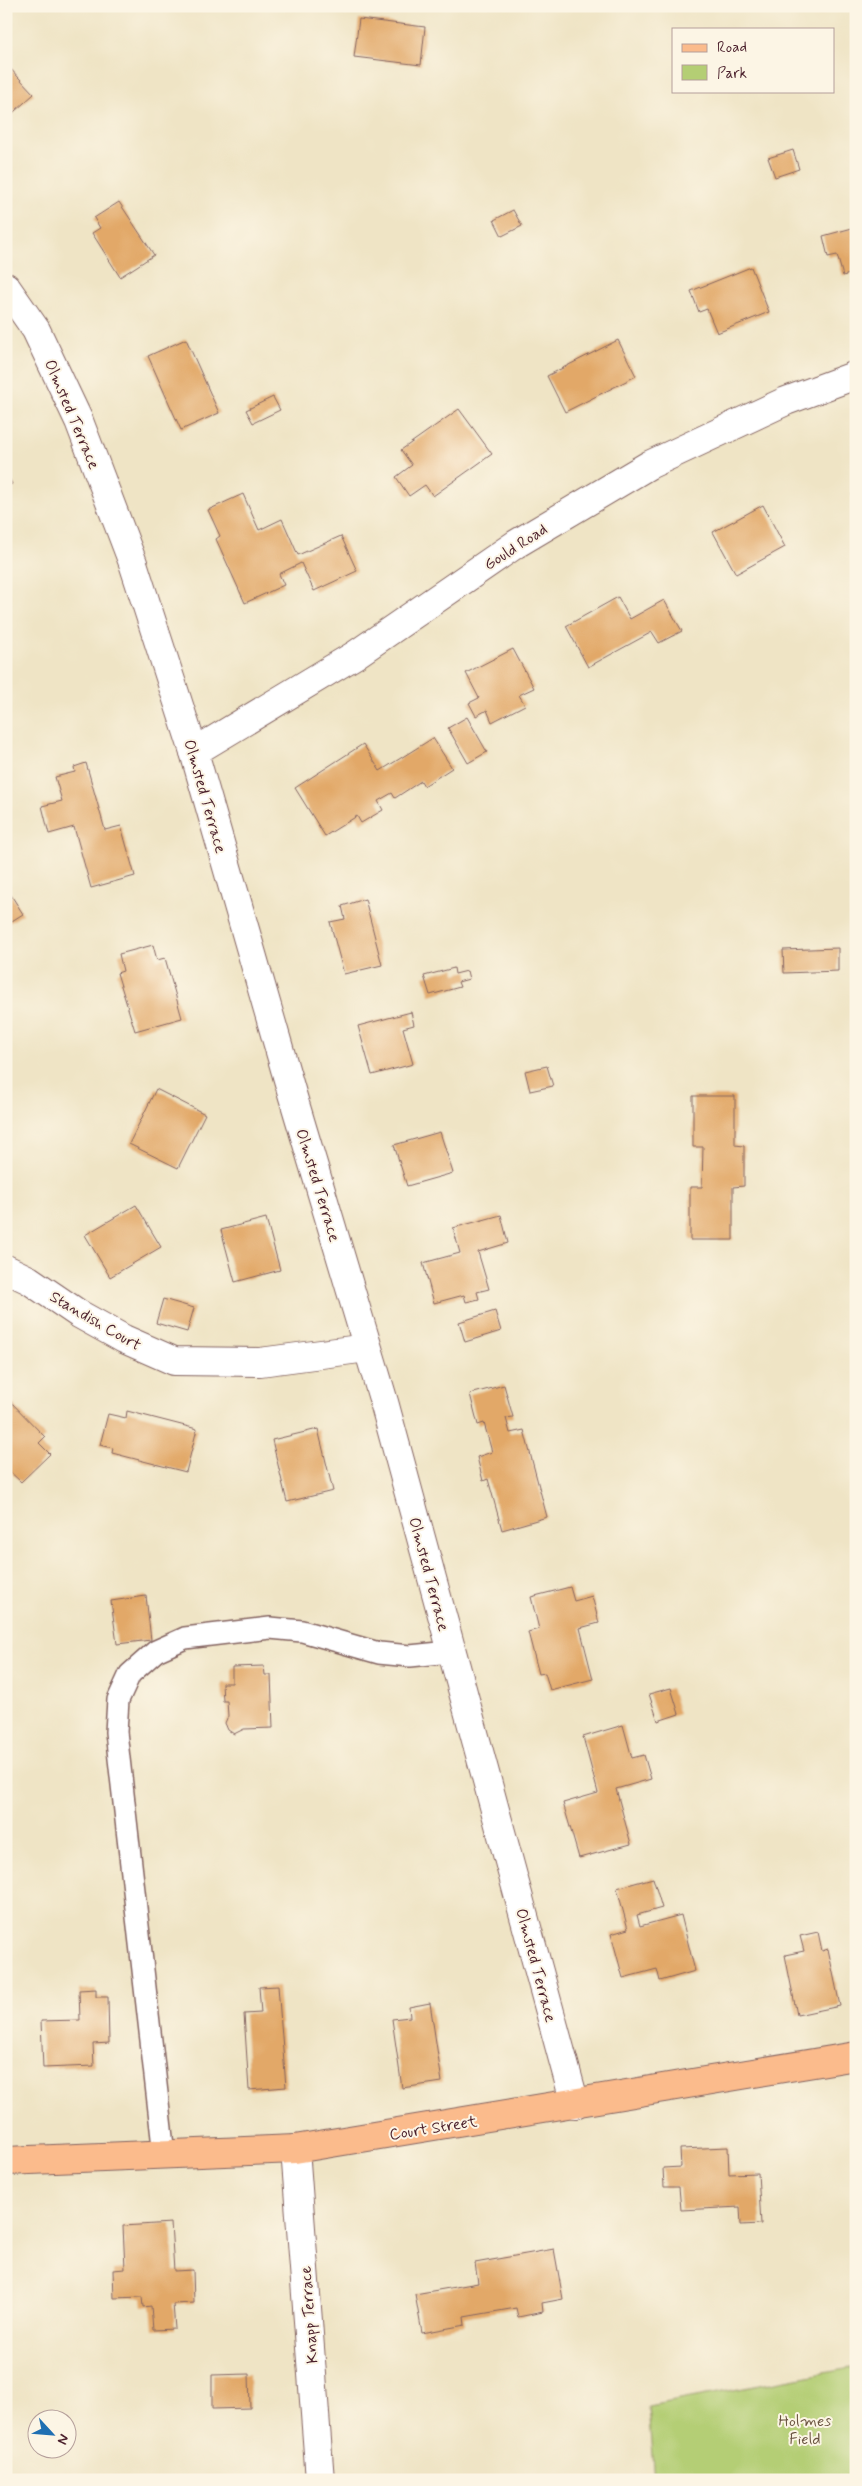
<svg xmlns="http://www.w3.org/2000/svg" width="862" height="2486" viewBox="0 0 862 2486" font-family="Mynerve,sans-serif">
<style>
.green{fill:#b4ce74;stroke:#7f7650}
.building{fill:#e2a868}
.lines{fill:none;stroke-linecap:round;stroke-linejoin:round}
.service-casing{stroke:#846461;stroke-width:24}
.minor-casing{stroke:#846461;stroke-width:30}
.primary-casing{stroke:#846461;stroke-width:30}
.service{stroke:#fff;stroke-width:21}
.minor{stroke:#fff;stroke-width:28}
.primary{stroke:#fbbb8c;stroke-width:28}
.labels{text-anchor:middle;stroke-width:4;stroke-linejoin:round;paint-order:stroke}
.street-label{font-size:16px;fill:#4a1f2b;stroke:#fcf5e5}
.park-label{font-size:16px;fill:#6a5441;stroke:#fcf5e5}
</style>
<rect width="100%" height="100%" fill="#fcf5e5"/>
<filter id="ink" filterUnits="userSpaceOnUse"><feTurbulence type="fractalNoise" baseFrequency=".02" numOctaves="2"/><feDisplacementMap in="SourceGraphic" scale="10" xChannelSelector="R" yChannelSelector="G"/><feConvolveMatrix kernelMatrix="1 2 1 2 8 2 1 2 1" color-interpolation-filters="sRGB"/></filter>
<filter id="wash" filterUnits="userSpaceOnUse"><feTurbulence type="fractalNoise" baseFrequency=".0096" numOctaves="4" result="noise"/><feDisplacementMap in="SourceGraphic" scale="20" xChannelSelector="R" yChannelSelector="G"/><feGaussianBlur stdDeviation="1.12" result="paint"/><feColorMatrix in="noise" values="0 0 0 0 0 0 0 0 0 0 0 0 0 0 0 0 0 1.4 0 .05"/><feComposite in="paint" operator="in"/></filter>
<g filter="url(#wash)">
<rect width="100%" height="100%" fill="#efe4c5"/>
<path class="green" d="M 856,2367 L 856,2480 L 654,2480 L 648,2406 Z"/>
<g id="blocks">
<g class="building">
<path d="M 359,19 L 425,27 L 421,65 L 354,57 Z"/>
<path d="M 6,64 L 34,94 L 6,119 Z"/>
<path d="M 793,150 L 799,169 L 775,177 L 768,158 Z"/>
<path d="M 119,202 L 154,255 L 120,277 L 92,233 L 100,228 L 94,218 Z"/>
<path d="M 513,210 L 522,226 L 502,236 L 494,220 Z"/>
<path d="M 856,227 L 856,272 L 843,276 L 837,255 L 828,257 L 823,236 Z"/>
<path d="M 751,267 L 769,312 L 717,333 L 707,309 L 699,312 L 691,291 Z"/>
<path d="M 186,339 L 219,413 L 181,430 L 148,356 Z"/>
<path d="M 618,340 L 636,376 L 565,412 L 547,376 Z"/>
<path d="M 273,397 L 280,410 L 253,423 L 246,410 Z"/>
<path d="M 459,409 L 492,454 L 433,496 L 425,485 L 409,496 L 396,477 L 412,465 L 401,450 Z"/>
<path d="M 6,472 L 12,484 L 6,488 Z"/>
<path d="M 856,493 L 856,505 L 855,505 L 852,494 Z"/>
<path d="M 243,494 L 259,530 L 282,519 L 298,555 L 341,536 L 357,571 L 314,591 L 301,563 L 279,574 L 284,585 L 245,603 L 216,539 L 220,536 L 208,510 Z"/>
<path d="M 763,505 L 785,547 L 736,574 L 713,532 Z"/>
<path d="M 618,597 L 630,619 L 664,600 L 682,631 L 659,643 L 652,632 L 588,667 L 566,626 Z"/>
<path d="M 513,649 L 534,688 L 519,695 L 525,705 L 492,722 L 487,710 L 476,716 L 469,703 L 479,698 L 466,673 Z"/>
<path d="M 467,717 L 487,752 L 468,763 L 448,728 Z"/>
<path d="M 433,738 L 452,768 L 424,786 L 421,781 L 395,798 L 392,793 L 378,801 L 383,810 L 361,823 L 357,816 L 325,836 L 295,788 L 363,744 L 380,771 Z"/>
<path d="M 86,763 L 105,830 L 121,826 L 135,876 L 91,888 L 74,827 L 49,834 L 42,806 L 62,801 L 55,777 L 75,772 L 74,767 Z"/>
<path d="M 11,895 L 23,914 L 7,924 L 6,898 Z"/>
<path d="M 365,899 L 382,965 L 344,974 L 330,922 L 345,919 L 342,906 Z"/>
<path d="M 153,945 L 157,960 L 165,958 L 182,1018 L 135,1031 L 117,973 L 123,971 L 119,954 Z"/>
<path d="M 838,948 L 838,971 L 784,973 L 783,950 Z"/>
<path d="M 454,968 L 455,974 L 467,971 L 469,979 L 458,982 L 460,987 L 430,995 L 424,976 Z"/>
<path d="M 411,1012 L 414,1025 L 403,1028 L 413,1064 L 372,1075 L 358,1026 Z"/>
<path d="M 547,1066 L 553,1086 L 530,1091 L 525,1071 Z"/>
<path d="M 156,1089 L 205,1114 L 178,1168 L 129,1144 Z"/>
<path d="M 693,1096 L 735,1096 L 735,1145 L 744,1146 L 744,1186 L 733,1187 L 733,1240 L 690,1240 L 690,1187 L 702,1187 L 703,1147 L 693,1147 Z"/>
<path d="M 440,1132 L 453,1173 L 407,1186 L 394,1145 Z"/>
<path d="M 136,1205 L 161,1247 L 110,1277 L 85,1235 Z"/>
<path d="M 501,1215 L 508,1243 L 478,1252 L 489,1289 L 477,1292 L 479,1299 L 466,1302 L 464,1295 L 434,1303 L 423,1263 L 460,1253 L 453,1228 Z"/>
<path d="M 266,1218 L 280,1270 L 235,1282 L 221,1230 Z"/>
<path d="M 163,1299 L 194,1308 L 187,1332 L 156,1323 Z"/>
<path d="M 495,1311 L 501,1331 L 465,1342 L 459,1322 Z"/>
<path d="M 504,1385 L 513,1417 L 506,1418 L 510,1433 L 524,1430 L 547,1517 L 502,1530 L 488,1479 L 483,1481 L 477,1457 L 492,1452 L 484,1423 L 478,1425 L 470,1394 Z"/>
<path d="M 6,1397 L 45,1437 L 39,1443 L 50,1454 L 21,1482 L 6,1468 Z"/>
<path d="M 127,1411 L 197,1429 L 186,1472 L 112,1453 L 113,1448 L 100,1445 L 108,1414 L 126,1418 Z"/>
<path d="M 318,1429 L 333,1491 L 287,1502 L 272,1440 Z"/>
<path d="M 570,1587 L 574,1601 L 592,1596 L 599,1623 L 580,1628 L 593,1679 L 550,1690 L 545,1673 L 539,1674 L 528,1632 L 539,1629 L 531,1597 Z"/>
<path d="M 146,1596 L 151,1640 L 117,1644 L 111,1601 Z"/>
<path d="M 264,1666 L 265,1675 L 271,1675 L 273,1728 L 244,1729 L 234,1734 L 228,1730 L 225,1723 L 228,1716 L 227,1701 L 223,1701 L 222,1683 L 232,1683 L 232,1667 Z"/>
<path d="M 671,1688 L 679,1714 L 658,1721 L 649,1694 Z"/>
<path d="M 623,1725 L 632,1758 L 644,1755 L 651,1779 L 616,1789 L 631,1844 L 579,1858 L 563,1803 L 598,1793 L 583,1737 Z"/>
<path d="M 653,1878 L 662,1908 L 637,1915 L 640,1926 L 681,1915 L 695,1971 L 660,1981 L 657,1969 L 623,1978 L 611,1934 L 628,1929 L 617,1888 Z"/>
<path d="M 818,1932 L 822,1951 L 828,1949 L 840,2006 L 797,2015 L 785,1955 L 804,1951 L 800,1936 Z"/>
<path d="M 278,1986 L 286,2087 L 249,2090 L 244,2014 L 261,2013 L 259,1987 Z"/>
<path d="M 96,1989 L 96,1997 L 108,1997 L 109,2043 L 93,2044 L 94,2066 L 43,2068 L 41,2021 L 80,2020 L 79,1990 Z"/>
<path d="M 430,2003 L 442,2082 L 402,2088 L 392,2019 L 410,2017 L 409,2007 Z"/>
<path d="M 728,2147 L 729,2174 L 758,2173 L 761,2224 L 741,2225 L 740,2207 L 681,2210 L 679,2187 L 664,2187 L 663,2168 L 681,2167 L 680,2149 Z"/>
<path d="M 171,2223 L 174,2271 L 193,2270 L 194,2303 L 173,2304 L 175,2329 L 153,2330 L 151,2306 L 143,2307 L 142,2297 L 114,2298 L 113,2270 L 125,2269 L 123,2226 Z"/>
<path d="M 554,2249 L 563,2299 L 542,2303 L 543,2312 L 518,2317 L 516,2308 L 464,2317 L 465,2325 L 422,2333 L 415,2294 L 478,2283 L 475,2263 Z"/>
<path d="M 249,2374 L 250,2408 L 212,2409 L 212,2375 Z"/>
</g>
</g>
</g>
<g filter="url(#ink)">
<use href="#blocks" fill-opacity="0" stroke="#846461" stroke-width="1"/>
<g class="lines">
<g class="service-casing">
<path id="service" d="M 164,2155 L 116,1732 L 118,1700 L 130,1674 L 156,1651 L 185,1638 L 270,1628 L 302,1631 L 379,1653 L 410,1656 L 450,1652"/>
</g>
<g class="minor-casing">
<g id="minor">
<path d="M 6,287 L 36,330 L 79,421 L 133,563 L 194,752 L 293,1097 L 384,1402 L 575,2104"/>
<path d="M 194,752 L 355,655 L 516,544 L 649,465 L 786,401 L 856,375"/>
<path d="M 6,1269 L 29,1280 L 79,1314 L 124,1339 L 174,1361 L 260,1362 L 367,1348"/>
<path d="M 295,2149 L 320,2480"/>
</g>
</g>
<g class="primary-casing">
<path id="primary" d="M 6,2161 L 295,2149 L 856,2056"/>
</g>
<use href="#service" class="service"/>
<use href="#minor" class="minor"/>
<use href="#primary" class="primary"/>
</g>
</g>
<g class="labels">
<g class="street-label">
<text transform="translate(73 414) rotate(67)" y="6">Olmsted Terrace</text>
<text transform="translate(515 546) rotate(-33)" y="6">Gould Road</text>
<text transform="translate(206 796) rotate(74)" y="6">Olmsted Terrace</text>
<text transform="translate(319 1185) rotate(73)" y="6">Olmsted Terrace</text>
<text transform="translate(96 1320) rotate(30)" y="6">Standish Court</text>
<text transform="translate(430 1574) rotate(75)" y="6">Olmsted Terrace</text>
<text transform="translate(537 1965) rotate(75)" y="6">Olmsted Terrace</text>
<text transform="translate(433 2127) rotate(-9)" y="6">Court Street</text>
<text transform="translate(308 2315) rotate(-94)" y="6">Knapp Terrace</text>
</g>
<g class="park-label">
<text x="805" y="2426">Holmes<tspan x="805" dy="18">Field</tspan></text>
</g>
</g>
<rect width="862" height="2486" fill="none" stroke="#fcf5e5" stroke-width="25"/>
<rect x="672" y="28" width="162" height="65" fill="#fcf5e5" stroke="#b59f9b"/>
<rect x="682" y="44" width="25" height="8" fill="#fbbb8c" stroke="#b59f9b"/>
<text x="717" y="52" font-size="15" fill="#4a1f2b">Road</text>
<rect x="682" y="65" width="25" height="15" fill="#b4ce74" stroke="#b59f9b"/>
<text x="717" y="78" font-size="15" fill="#4a1f2b">Park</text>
<g transform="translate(52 2434) rotate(116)"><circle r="24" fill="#fcf5e5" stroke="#b59f9b"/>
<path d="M0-4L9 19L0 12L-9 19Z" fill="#1f6fb2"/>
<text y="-8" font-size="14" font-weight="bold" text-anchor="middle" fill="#4a1f2b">N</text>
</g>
</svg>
